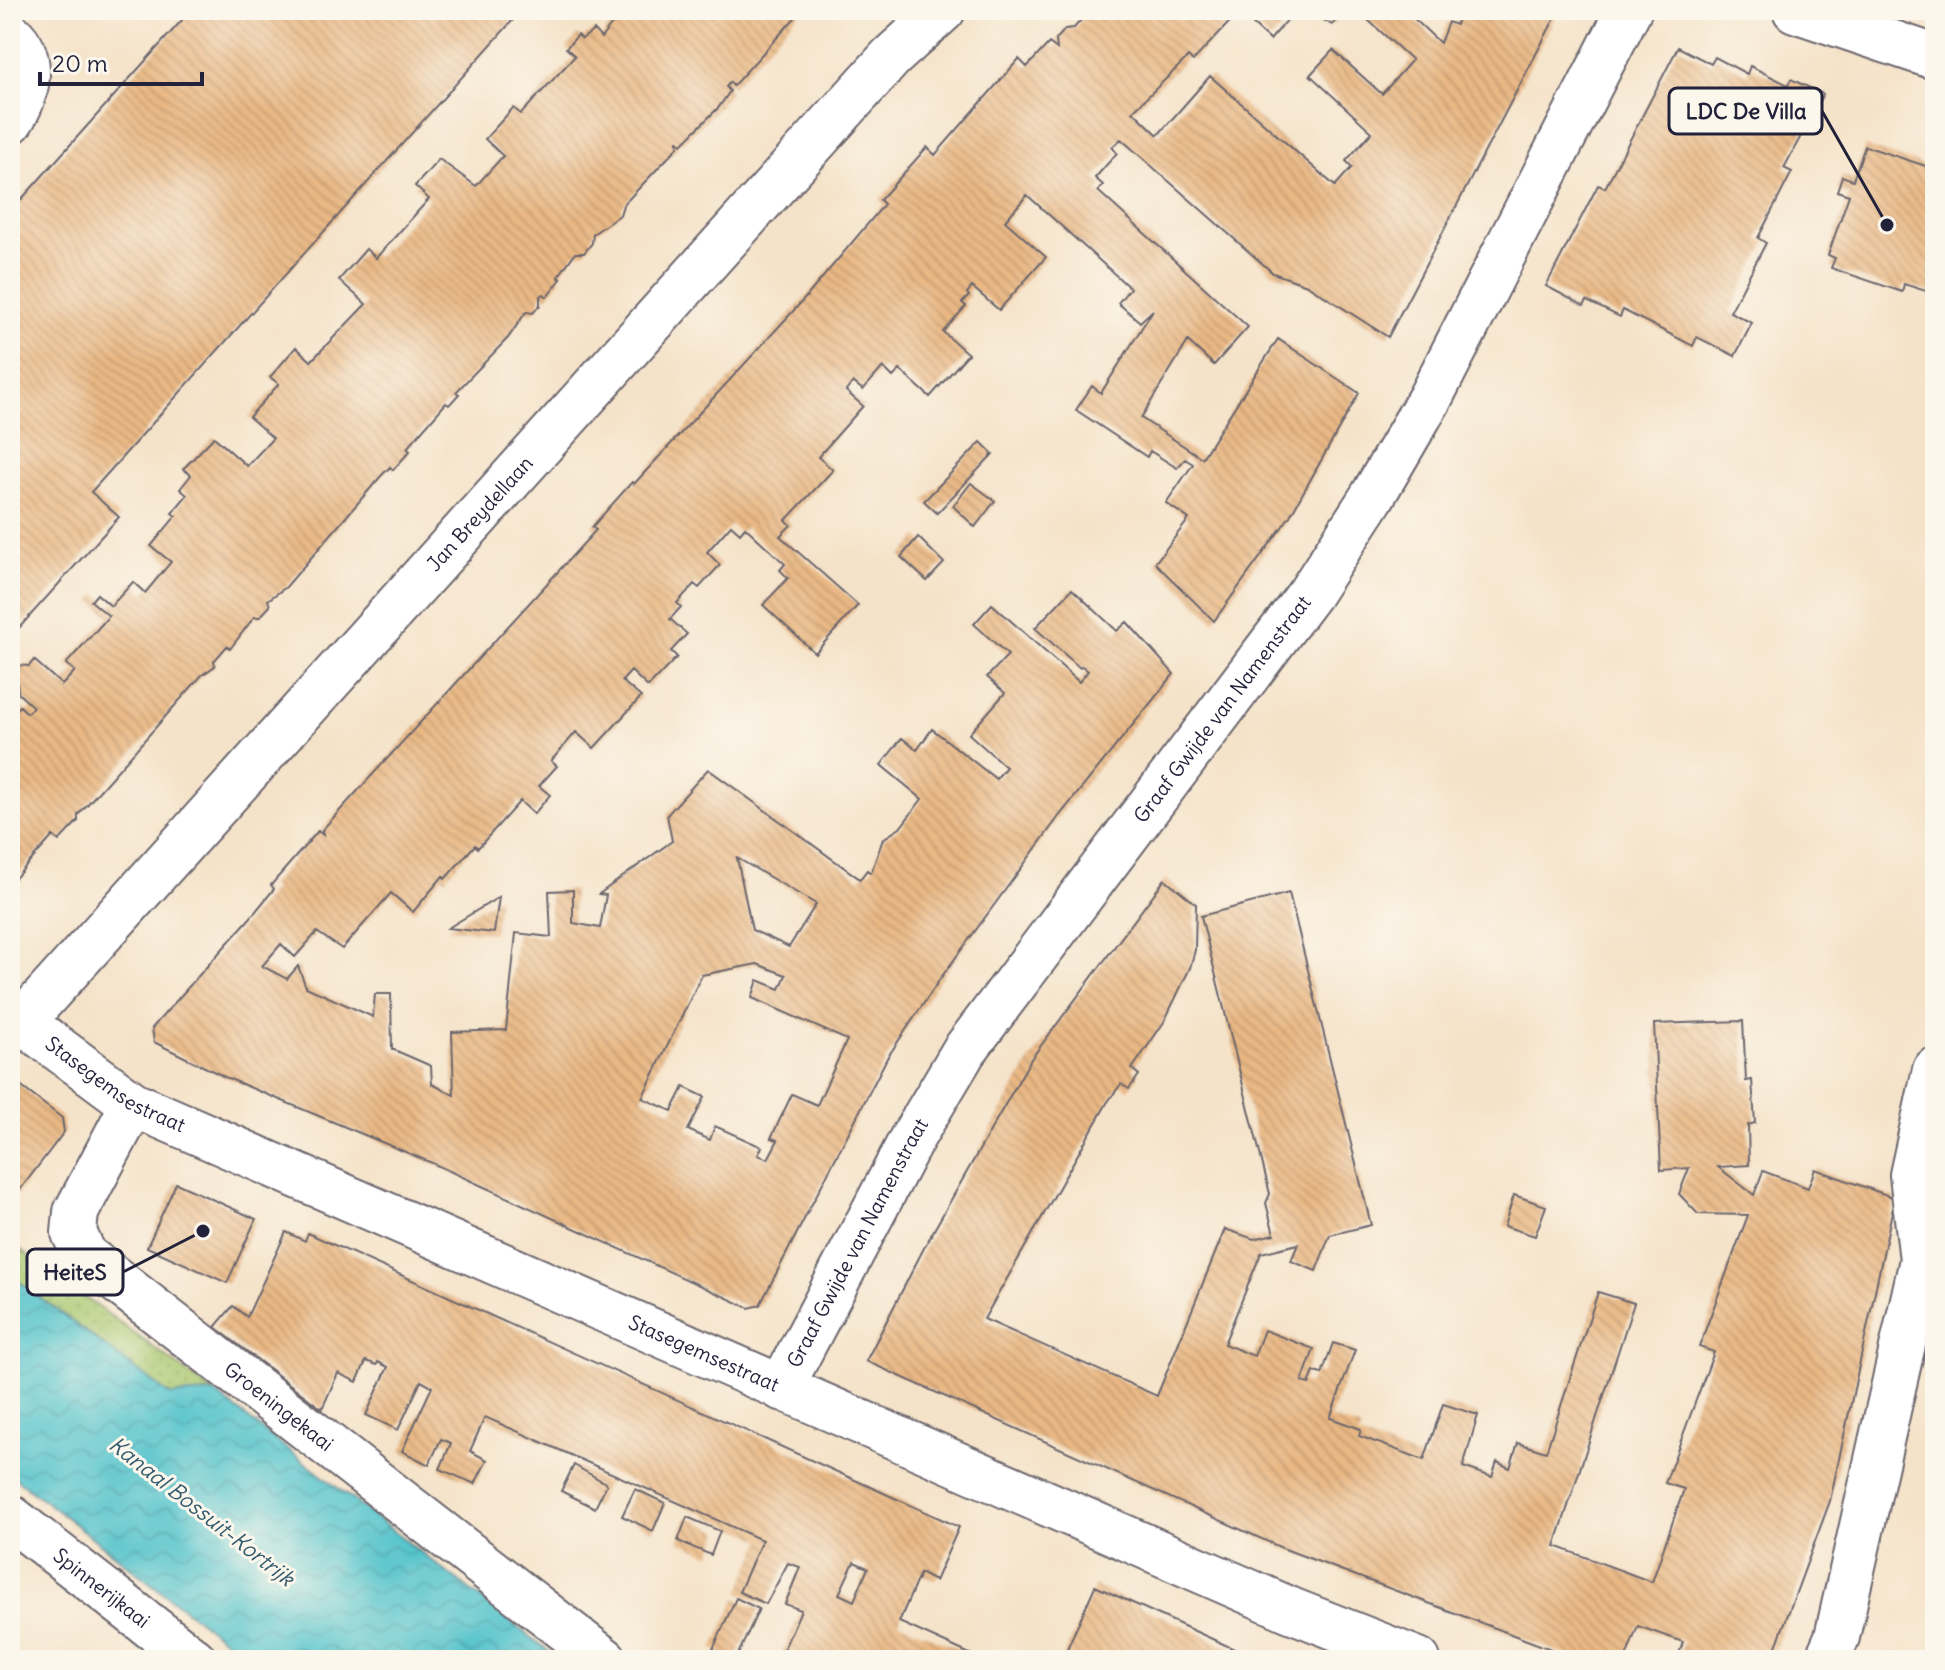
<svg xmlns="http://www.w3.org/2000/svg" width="1945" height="1670" viewBox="0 0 1945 1670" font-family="Delius,sans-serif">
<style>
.grass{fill:url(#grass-dots);stroke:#667454;stroke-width:2}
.water{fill:url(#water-waves);stroke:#3c7384;stroke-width:2}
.building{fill:url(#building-back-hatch);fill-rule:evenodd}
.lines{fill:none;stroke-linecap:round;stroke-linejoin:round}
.minor-casing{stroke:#6c666d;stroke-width:48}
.minor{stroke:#fff;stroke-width:44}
.labels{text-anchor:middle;stroke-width:6;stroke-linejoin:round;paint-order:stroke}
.street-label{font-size:20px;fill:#22223b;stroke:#fbf7ec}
.water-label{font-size:22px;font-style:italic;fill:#345b6e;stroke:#fbf7ec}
.leader{fill:none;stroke:#22223b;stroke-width:3}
.callout-dot{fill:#22223b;stroke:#fbf7ec;stroke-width:3}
.callout{fill:#fbf7ec;stroke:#22223b;stroke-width:3}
.callout-label{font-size:22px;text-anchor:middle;font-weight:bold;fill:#22223b}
</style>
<defs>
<pattern id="grass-dots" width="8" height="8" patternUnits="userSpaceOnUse" patternTransform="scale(2)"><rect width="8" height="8" fill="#a9c76e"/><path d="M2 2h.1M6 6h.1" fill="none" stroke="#91ab60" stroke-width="1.8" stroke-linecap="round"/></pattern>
<pattern id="water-waves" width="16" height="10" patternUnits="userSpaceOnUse" patternTransform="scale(2)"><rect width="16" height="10" fill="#56c4cc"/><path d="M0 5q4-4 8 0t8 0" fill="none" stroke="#4ba8b0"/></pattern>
<pattern id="building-back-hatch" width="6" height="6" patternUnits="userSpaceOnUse" patternTransform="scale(2)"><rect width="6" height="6" fill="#e9b884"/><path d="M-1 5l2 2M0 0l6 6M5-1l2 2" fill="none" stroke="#c89e73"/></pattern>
</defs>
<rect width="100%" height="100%" fill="#fbf7ec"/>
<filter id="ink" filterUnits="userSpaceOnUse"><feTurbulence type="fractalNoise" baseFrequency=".0125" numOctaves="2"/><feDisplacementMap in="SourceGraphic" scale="16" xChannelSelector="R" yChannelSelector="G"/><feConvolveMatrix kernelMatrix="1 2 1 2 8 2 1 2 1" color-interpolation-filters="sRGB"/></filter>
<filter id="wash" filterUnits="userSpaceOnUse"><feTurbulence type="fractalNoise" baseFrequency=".006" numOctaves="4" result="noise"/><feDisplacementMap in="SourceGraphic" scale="32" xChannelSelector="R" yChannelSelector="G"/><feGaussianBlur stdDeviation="1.8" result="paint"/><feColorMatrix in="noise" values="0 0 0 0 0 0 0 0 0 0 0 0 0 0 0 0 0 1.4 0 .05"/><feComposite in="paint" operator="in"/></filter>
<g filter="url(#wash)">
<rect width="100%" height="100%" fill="#f5e3c9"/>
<path class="grass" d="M 10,1242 L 215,1393 L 170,1396 L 10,1275 Z"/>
<path class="water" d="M 10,1275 L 170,1395 L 215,1393 L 560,1660 L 250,1660 L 10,1474 Z"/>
<g id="blocks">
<g class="building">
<path d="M 191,10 L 522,10 L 91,492 L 119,517 L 10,638 L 10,212 Z"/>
<path d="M 623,10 L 802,10 L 733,86 L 730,82 L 726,87 L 730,91 L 719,107 L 682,144 L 678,141 L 678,147 L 623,205 L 620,215 L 593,234 L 592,243 L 584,253 L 575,253 L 558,277 L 561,279 L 547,297 L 544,294 L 540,296 L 540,305 L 533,313 L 526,312 L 508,338 L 456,392 L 459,394 L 449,405 L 446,403 L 407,448 L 410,451 L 393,470 L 390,467 L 381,476 L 286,587 L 268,600 L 270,606 L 260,617 L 254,617 L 230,649 L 227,646 L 214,661 L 215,666 L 202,675 L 78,815 L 78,821 L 59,841 L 53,836 L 10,884 L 10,717 L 20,706 L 27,713 L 33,707 L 18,693 L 16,665 L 29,666 L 34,660 L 62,685 L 75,671 L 66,664 L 109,616 L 91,601 L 97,594 L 111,606 L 133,582 L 145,593 L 171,562 L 151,546 L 176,516 L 172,513 L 187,495 L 180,489 L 191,475 L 183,469 L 214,437 L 247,466 L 273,438 L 249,417 L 279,384 L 270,377 L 296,347 L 311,361 L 366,304 L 339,280 L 366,249 L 376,258 L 429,199 L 415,186 L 439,159 L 476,186 L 503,156 L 485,139 L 513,108 L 521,114 L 575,56 L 566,48 L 578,35 L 582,39 L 594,30 L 601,38 Z"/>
<path d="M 1090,10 L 1296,10 L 1270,40 L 1239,12 L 1193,61 L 1188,57 L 1133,111 L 1158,135 L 1210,76 L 1335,186 L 1352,167 L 1346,161 L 1372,132 L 1310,75 L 1333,50 L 1382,94 L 1412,60 L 1357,10 L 1405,10 L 1440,43 L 1448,22 L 1456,25 L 1460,10 L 1559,10 L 1388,337 L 1307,285 L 1273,273 L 1121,139 L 1112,147 L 1117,153 L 1095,178 L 1103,185 L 1098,191 L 1248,327 L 1214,365 L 1188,341 L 1141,418 L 1202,458 L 1278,339 L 1359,393 L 1290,516 L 1214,621 L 1155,563 L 1189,519 L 1166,503 L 1193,464 L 1185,459 L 1177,468 L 1150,451 L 1147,457 L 1076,410 L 1092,386 L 1101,393 L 1153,310 L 1140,322 L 1118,303 L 1130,288 L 1027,195 L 1005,221 L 1046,257 L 999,310 L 972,287 L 967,293 L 969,296 L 962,303 L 966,306 L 943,332 L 968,354 L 930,397 L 900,370 L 893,377 L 883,367 L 863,390 L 853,382 L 846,391 L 863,406 L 818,457 L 833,470 L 786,520 L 791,525 L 780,536 L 858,605 L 815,653 L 763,605 L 788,578 L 780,570 L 785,564 L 745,527 L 740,533 L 731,525 L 707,552 L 720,565 L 699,588 L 694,584 L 677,603 L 681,607 L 670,619 L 687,634 L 671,651 L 677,657 L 648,687 L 631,671 L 622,681 L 641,697 L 594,748 L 576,732 L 551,761 L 557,766 L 539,786 L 550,795 L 534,814 L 520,801 L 478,848 L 475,845 L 445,879 L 443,876 L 413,912 L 391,893 L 342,949 L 317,932 L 295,957 L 281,944 L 262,966 L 287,979 L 298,966 L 306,987 L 373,1017 L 375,994 L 391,994 L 392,1049 L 431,1066 L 432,1084 L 454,1095 L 452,1032 L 506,1030 L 516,933 L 551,937 L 549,891 L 573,890 L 573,923 L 600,928 L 606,895 L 599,894 L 672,841 L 667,815 L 708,769 L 860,879 L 867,870 L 871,873 L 883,839 L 900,828 L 922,799 L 881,765 L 902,738 L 917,750 L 932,729 L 996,779 L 1006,767 L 969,734 L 1005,693 L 987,677 L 1008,655 L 974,624 L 992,604 L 1079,682 L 1088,671 L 1082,666 L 1080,668 L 1035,628 L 1072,589 L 1117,631 L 1127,622 L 1174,674 L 1060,815 L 940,979 L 887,1058 L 760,1305 L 749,1308 L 432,1163 L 225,1077 L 154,1042 L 152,1028 L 251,917 L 274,889 L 271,885 L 318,831 L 323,835 L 322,830 L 596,530 L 592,527 L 632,482 L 634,484 L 807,296 L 882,207 L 884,204 L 880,200 L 927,147 L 935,155 L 1019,59 L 1027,67 L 1049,43 L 1057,49 L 1056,40 L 1065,29 L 1074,28 ZM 737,858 L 816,904 L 789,947 L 752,930 ZM 757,964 L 786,975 L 780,989 L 758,980 L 752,998 L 847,1040 L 817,1105 L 792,1094 L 771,1138 L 778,1140 L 768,1159 L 758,1155 L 762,1147 L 715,1126 L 710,1140 L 688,1130 L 705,1097 L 684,1087 L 672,1111 L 642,1098 L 702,975 Z"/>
<path d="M 1307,10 L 1345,10 L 1332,25 Z"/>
<path d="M 1678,47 L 1711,64 L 1715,57 L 1747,74 L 1750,66 L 1788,85 L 1791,79 L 1823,94 L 1784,168 L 1792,172 L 1758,238 L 1766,243 L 1730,312 L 1752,323 L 1735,356 L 1697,337 L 1693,346 L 1623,310 L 1620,317 L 1587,301 L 1584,306 L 1546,286 L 1598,185 L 1605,188 Z"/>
<path d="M 1865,146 L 1935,169 L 1935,294 L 1904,284 L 1902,292 L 1831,268 L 1835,258 L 1828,255 L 1849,195 L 1837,191 L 1842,176 L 1853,180 Z"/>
<path d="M 981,442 L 993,454 L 937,513 L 924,501 Z"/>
<path d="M 971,483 L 995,501 L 975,527 L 953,506 Z"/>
<path d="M 918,537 L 944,563 L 927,581 L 901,557 Z"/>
<path d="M 1165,879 L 1196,904 L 1195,950 L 1190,968 L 1164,1022 L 1132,1069 L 1139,1075 L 1129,1089 L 1121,1084 L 1107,1103 L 984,1319 L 1157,1396 L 1225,1229 L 1254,1239 L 1274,1234 L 1266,1203 L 1270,1194 L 1201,916 L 1289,893 L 1371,1225 L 1330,1235 L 1316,1271 L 1291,1261 L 1298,1244 L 1261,1253 L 1224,1344 L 1254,1356 L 1264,1330 L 1314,1349 L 1302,1382 L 1309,1384 L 1314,1372 L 1322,1374 L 1333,1343 L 1355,1350 L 1330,1418 L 1361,1429 L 1359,1436 L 1424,1460 L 1443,1404 L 1478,1415 L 1463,1467 L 1492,1477 L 1497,1462 L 1510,1468 L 1518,1443 L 1546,1452 L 1598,1292 L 1634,1303 L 1555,1546 L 1652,1582 L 1684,1489 L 1665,1483 L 1714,1352 L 1699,1347 L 1748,1215 L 1698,1214 L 1679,1194 L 1689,1168 L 1661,1170 L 1654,1024 L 1743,1021 L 1746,1081 L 1752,1080 L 1755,1123 L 1748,1125 L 1749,1165 L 1718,1167 L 1754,1195 L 1763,1171 L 1808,1188 L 1815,1169 L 1895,1198 L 1830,1501 L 1771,1660 L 1677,1660 L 1683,1642 L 1638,1626 L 1625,1660 L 1580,1660 L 1282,1548 L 866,1361 L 926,1244 L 1031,1059 Z"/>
<path d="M 499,897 L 494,933 L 448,928 Z"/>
<path d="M 10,1078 L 62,1118 L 64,1132 L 13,1199 L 10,1196 Z"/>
<path d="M 176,1183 L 256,1219 L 227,1283 L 147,1247 Z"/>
<path d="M 1514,1195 L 1546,1206 L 1535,1236 L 1504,1226 Z"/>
<path d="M 286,1232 L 305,1241 L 308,1233 L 959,1527 L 935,1581 L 920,1573 L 899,1622 L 983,1660 L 779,1660 L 801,1610 L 785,1604 L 800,1567 L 788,1563 L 766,1604 L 739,1592 L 762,1540 L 485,1417 L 470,1451 L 487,1460 L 475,1484 L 440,1469 L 451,1443 L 441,1439 L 429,1465 L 402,1451 L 432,1387 L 421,1381 L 398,1430 L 366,1415 L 388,1367 L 378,1362 L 377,1365 L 366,1361 L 357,1382 L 338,1373 L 322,1409 L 215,1327 L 233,1306 L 247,1317 ZM 854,1562 L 868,1568 L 854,1601 L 839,1594 Z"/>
<path d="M 574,1465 L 607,1484 L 595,1508 L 561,1491 Z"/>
<path d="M 635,1489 L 665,1503 L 653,1531 L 622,1516 Z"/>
<path d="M 687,1517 L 720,1531 L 711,1555 L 678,1541 Z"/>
<path d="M 1095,1586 L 1241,1652 L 1237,1660 L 1062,1660 Z"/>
<path d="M 736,1598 L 759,1609 L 736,1659 L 713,1649 Z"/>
</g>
</g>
</g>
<g filter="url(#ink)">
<use href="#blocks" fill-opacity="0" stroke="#6c666d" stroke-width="2"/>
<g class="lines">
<g class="minor-casing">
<g id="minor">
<path d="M 1795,10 L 1935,57"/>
<path d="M 10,34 C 37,57 28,96 10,122"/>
<path id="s1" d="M 10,1013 L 133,1104 L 1291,1610 L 1418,1660"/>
<path id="s2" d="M 22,1022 L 891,57 L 943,10"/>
<path id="s3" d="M 133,1104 L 76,1212 L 74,1233 L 85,1256 L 605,1660"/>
<path id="s4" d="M 781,1388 L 911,1140 L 964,1051 L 1310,593 L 1372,497 L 1430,398 L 1629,10"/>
<path id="s5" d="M 10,1517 L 194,1660"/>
<path d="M 1827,1660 L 1837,1637 L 1922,1260 L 1912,1175 L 1935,1070"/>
</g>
</g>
<use href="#minor" class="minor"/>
</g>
</g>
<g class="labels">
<g class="street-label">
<text dy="7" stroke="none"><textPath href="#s2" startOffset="684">Jan Breydellaan</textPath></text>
<text dy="7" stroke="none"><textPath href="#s4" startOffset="812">Graaf Gwijde van Namenstraat</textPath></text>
<text dy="7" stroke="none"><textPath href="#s1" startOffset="128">Stasegemsestraat</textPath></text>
<text dy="7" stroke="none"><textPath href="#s4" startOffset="164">Graaf Gwijde van Namenstraat</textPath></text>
<text dy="7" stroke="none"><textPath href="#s1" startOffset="776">Stasegemsestraat</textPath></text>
<text dy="7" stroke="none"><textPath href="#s3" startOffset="414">Groeningekaai</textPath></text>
<text dy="7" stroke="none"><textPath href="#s5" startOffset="116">Spinnerijkaai</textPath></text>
</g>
<g class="water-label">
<text transform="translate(202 1511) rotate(38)" y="8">Kanaal Bossuit-Kortrijk</text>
</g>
</g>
<path class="leader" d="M1887 225L1822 111M203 1231L123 1272"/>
<g class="callout-dot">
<circle cx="1887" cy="225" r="8"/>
<circle cx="203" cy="1231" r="8"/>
</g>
<g class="callout">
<rect x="1669" y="88" width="153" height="46" rx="8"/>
<rect x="27" y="1249" width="96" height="46" rx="8"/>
</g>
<g class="callout-label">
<text x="1746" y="119">LDC De Villa</text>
<text x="75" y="1280">HeiteS</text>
</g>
<rect width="1945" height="1670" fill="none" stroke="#fbf7ec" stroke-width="40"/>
<path d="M40 72v12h162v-12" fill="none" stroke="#22223b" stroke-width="4"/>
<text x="52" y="72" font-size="24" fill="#22223b" stroke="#fbf7ec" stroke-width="6" paint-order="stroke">20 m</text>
</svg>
